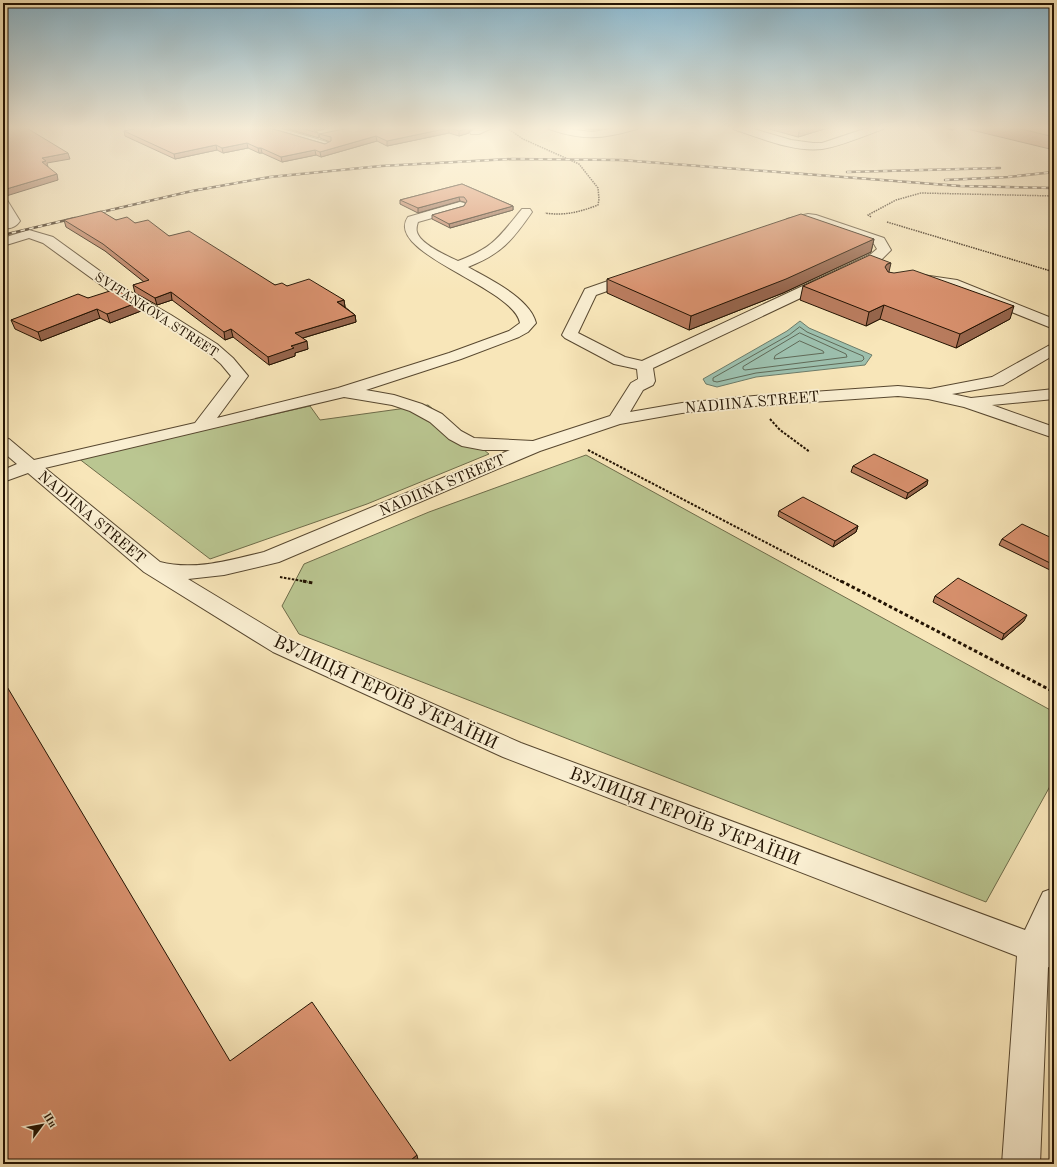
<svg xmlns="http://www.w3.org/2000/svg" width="1057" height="1167" viewBox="0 0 1057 1167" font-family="'Old Standard TT',serif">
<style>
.green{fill:#bac691;stroke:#6e6c4a}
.water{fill:#9dc0ae;stroke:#6c7b69}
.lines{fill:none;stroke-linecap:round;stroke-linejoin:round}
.shore{stroke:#606a58;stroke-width:1}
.minor-casing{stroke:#584830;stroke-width:2}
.path-far2{stroke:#231302;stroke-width:1.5;stroke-dasharray:1.5 1;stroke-linecap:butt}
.path-far1{stroke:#231302;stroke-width:2;stroke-dasharray:2.5 1.5;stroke-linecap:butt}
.path{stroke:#231302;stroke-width:3;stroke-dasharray:3.5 2.5;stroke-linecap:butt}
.minor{fill:#faefd2;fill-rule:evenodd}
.rail-casing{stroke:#231302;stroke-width:2.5}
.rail{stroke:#faefd2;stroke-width:1.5;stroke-dasharray:4.5;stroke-linecap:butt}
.wall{fill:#b97c5e;stroke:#231302}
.shaded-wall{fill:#96654c;stroke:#231302}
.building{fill:#d7906d;stroke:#231302}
.labels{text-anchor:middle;stroke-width:3.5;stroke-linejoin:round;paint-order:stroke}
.far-street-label{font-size:13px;fill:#231302;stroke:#faefd2}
.street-label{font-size:15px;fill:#231302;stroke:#faefd2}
.near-street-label{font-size:18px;fill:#231302;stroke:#faefd2}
</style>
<rect width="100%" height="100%" fill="#f8e6b9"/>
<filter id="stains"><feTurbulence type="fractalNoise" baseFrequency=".005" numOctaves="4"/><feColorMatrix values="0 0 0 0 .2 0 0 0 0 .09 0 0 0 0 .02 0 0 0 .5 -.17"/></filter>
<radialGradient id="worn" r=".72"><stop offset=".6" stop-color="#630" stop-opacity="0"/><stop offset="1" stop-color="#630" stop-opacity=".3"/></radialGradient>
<g class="green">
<path d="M 428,405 L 489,454 L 367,504 L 210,559 L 78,458 L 310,406 L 320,420 Z"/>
<path d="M 586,455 L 1054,712 L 1054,779 L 986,902 L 299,634 L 282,606 L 304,564 L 429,512 Z"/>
</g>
<path class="water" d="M 800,321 L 809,328 L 872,355 L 865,365 L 756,377 L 717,387 L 706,384 L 703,379 L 787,331 Z"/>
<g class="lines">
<g class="shore">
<path d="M 800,327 L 807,332 L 863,356 L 864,359 L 862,361 L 756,373 L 717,382 L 713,381 L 713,378 L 789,335 Z"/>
<path d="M 800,333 L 846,354 L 847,357 L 745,370 L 743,369 L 743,367 Z"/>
<path d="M 800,341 L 823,351 L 824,353 L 774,359 L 775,356 Z"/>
</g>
<g class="minor-casing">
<g id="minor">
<path d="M 260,127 L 276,127 L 330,143 L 331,145 L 326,148 L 322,147 L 262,129 Z"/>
<path d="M 479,127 L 494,127 L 479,134 L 471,134 L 470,132 Z"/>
<path d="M 547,127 L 563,127 L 574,130 L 593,132 L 622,127 L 639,127 L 637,129 C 602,139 584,141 549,129 Z"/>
<path d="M 731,127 L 747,127 L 791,140 L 813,143 L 822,143 L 870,127 L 885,127 L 883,129 C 867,135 838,147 822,149 C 792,152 761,138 733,129 Z"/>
<path d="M 3,199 L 7,200 L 20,221 C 16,227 9,230 3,227 L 3,223 L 7,220 L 3,212 Z"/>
<path d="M 460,202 L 464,203 L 466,206 L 464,209 L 418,222 C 417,225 416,229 417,232 C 420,244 447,256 458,261 C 494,247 498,238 522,209 L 530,209 L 532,212 C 512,241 501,254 468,267 C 489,279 530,298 536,323 L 528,332 L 519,337 L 461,359 L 366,390 L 394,395 L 422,404 L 442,414 L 461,431 L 474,438 L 533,441 L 610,416 L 631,383 L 638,379 L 637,369 L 614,364 L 565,338 L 562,335 L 585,289 L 631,273 L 636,272 L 641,273 L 643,276 L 641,279 L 596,295 L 578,333 L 625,357 L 642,361 L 871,254 L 877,249 L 874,244 L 814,222 C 805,221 796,227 787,225 L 785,222 L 787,219 L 808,214 L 816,215 L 884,238 L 891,250 L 881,260 L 653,368 L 655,381 L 653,385 L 643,390 L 630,412 L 682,403 L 754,396 L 898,386 L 930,389 L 992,377 L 1048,346 L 1054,344 L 1054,355 L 1003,385 L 952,394 L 971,398 L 1054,389 L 1054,399 L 992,405 L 1054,427 L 1054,438 L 964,407 L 928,399 L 898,396 L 754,406 L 682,413 L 620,424 L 540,451 L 279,562 L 224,575 L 188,579 L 289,640 L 521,743 L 1025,930 L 1043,892 L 1054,888 L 1054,969 L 1048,967 L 1040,1164 L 1002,1164 L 1017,956 L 503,757 L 273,652 L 144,572 L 28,473 L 3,482 L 3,470 L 17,464 L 3,452 L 3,438 L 9,439 L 34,460 L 195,423 L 231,376 L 221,364 L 205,350 L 161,321 L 112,293 L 43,243 L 29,238 L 3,246 L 3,238 L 29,230 L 53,237 L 122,287 L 171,315 L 217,344 L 233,358 L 248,376 L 217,418 L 338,388 L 449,353 L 509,331 L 520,323 C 514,287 383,253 408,217 ZM 344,397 L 392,405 L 410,411 L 430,422 L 449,439 L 462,446 L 483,450 L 510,450 L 264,552 C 231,560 194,571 160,562 L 45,468 Z"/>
<path d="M 916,274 L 957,280 L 1054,319 L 1054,329 L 949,287 L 911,281 L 909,278 L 911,275 Z"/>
</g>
</g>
<g class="path-far2">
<path d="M 507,128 L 523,139 L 579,164 L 598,188 L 599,199 L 598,205 C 580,212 564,216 545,213"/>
<path d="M 871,217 L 868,215 L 896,200 L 921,193 L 1054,196"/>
<path d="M 887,222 L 1054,272"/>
</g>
<g class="path-far1">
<path d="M 770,419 L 780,430 L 810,452"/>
<path d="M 588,450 L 842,582"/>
<path d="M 280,577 L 308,582"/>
</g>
<g class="path">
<path d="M 303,581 L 313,583"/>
<path d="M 841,581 L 1054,692"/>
</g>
<use href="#minor" class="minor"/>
<g class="rail-casing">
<g id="rail">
<path d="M 847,172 L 1000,168"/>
<path d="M 945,180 L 1008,177 L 1054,172"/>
<path d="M 93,214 L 192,191 L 270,177 L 381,166 L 512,159 L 621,160 L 960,186 L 1054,188"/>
<path d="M 3,235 L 75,218"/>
</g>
</g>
<use href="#rail" class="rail"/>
</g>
<g class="wall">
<path d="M 131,127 L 266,127 L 325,144 L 330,142 L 320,138 L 319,134 L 476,127 L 469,131 L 469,133 L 459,136 L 449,133 L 387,146 L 377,141 L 321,157 L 316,155 L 282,162 L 262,153 L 259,153 L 248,148 L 223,153 L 217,150 L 175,159 L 125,136 L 124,131 L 136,129 Z"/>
<path d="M 282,127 L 332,127 L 316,131 L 315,132 L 318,133 L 319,138 Z"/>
<path d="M 573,127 L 613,127 L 593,130 Z"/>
<path d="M 762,127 L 831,127 L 798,137 Z"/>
<path d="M 942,127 L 1054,127 L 1054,150 L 959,127 L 952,130 Z"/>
<path d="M 462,184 L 513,206 L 513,210 L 450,228 L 432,219 L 432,215 L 464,206 L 466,203 L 464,202 L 460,201 L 418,213 L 400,204 L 400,200 Z"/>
<path d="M 64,220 L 116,220 L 135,223 L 169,236 L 275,285 L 287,286 L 344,300 L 345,307 L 355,315 L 356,322 L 303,338 L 308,349 L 295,353 L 295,356 L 269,365 L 233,337 L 225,340 L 172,300 L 157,305 L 135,293 L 133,285 L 144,282 L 105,251 L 66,227 Z"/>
<path d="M 874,239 L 871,252 L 783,293 L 689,330 L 607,293 L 607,279 Z"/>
<path d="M 889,272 L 1010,319 L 956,348 L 880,319 L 866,326 L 800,300 L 803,286 Z"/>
<path d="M 88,298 L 141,311 L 110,323 L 100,318 L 41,341 L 15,329 L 11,320 Z"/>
<path d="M 853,466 L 927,485 L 906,499 L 851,472 Z"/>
<path d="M 779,511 L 858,526 L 856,532 L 833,547 L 778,516 Z"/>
<path d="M 1002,539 L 1054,539 L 1054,572 L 999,545 Z"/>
<path d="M 935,596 L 1024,621 L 1002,640 L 933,602 Z"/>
</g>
<g class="shaded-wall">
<path d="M 315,127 L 332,127 L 316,131 L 315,132 L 314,130 Z"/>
<path d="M 469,127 L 476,127 L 469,131 L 469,133 L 459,136 L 459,131 Z"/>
<path d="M 593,127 L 613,127 L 593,130 Z"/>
<path d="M 800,127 L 831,127 L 798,137 Z"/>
<path d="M 953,127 L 959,127 L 952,130 Z"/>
<path d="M 449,128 L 449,133 L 387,146 L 387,141 Z"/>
<path d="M 376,136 L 377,141 L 321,157 L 320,152 Z"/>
<path d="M 247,143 L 248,148 L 223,153 L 222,148 Z"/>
<path d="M 216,145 L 217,150 L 175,159 L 174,154 Z"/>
<path d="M 258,148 L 261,148 L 262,153 L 259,153 Z"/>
<path d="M 315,150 L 316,155 L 282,162 L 281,157 Z"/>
<path d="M 68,153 L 70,159 L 47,163 L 48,167 L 44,168 L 42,158 Z"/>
<path d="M 57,174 L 58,180 L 3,197 L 3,190 Z"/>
<path d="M 459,197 L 460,201 L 418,213 L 418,208 Z"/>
<path d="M 513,206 L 513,210 L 450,228 L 449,224 Z"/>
<path d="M 874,239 L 871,252 L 783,293 L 689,330 L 691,316 Z"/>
<path d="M 891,263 L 888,276 L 885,267 L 887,264 Z"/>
<path d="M 171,292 L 172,300 L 157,305 L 155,298 Z"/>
<path d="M 344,300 L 345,307 L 337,302 Z"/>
<path d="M 139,302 L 141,311 L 110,323 L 107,314 Z"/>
<path d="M 884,305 L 880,319 L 866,326 L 869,312 Z"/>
<path d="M 1014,306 L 1010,319 L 956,348 L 960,334 Z"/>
<path d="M 97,309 L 100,318 L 41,341 L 38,332 Z"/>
<path d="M 355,315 L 356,322 L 296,340 L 295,333 Z"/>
<path d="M 231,329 L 233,337 L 225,340 L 224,332 Z"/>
<path d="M 307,341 L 308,349 L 295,353 L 295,356 L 269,365 L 268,357 L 291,346 Z"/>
<path d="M 928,480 L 927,485 L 906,499 L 908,493 Z"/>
<path d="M 858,526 L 856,532 L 833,547 L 835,541 Z"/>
<path d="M 1027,615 L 1024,621 L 1002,640 L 1004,634 Z"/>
<path d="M 417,1155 L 419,1164 L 406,1164 Z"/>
</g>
<g class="building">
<path d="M 3,127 L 25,127 L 68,153 L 42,158 L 46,161 L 42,162 L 57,174 L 3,190 Z"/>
<path d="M 144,127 L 266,127 L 325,144 L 331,141 L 331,137 L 319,134 L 354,127 L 469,127 L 469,128 L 459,131 L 449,128 L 387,141 L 376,136 L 320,152 L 315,150 L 281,157 L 261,148 L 258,148 L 247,143 L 222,148 L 216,145 L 174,154 L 124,131 Z"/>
<path d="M 297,127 L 315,127 L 314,130 L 318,133 Z"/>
<path d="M 1013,127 L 1054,127 L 1054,137 Z"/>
<path d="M 462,184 L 513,206 L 449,224 L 432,215 L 464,206 L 467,201 L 464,197 L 459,197 L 418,208 L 400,200 Z"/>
<path d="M 101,211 L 116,220 L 127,217 L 135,223 L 148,220 L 169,236 L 189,231 L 275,285 L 282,283 L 287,286 L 309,279 L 344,300 L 337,302 L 355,315 L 295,333 L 307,341 L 291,346 L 294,348 L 268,357 L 231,329 L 224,332 L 171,292 L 155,298 L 133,285 L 149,280 L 103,244 L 64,220 Z"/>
<path d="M 801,214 L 874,239 L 786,279 L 691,316 L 607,279 Z"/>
<path d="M 870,255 L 891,263 L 887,264 L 885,267 L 888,272 L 894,273 L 913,270 L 1014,306 L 960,334 L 884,305 L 869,312 L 803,286 Z"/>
<path d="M 116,289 L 139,302 L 107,314 L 97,309 L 38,332 L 11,320 L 78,294 L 88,298 Z"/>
<path d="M 874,454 L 928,480 L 908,493 L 853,466 Z"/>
<path d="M 803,497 L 858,526 L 835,541 L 779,511 Z"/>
<path d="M 1022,524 L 1054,539 L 1054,565 L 1002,539 Z"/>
<path d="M 958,578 L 1027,615 L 1004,634 L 935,596 Z"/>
<path d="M 3,680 L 230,1061 L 312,1002 L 417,1155 L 406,1164 L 3,1164 Z"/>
</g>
<linearGradient id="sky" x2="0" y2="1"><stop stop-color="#8ab9d1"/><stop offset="0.44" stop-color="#fcf4e0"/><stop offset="1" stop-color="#fcf4e0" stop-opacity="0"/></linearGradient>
<rect width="1057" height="291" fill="url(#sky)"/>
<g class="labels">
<g class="far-street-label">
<text transform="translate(157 314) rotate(33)" y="5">SVITANKOVA STREET</text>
</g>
<g class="street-label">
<text transform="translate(752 402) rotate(-5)" y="5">NADIINA STREET</text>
<text transform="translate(442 485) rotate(-23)" y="5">NADIINA STREET</text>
<text transform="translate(92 517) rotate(40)" y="5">NADIINA STREET</text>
</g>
<g class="near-street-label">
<text transform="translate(386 692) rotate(25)" y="6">ВУЛИЦЯ ГЕРОЇВ УКРАЇНИ</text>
<text transform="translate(685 816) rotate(21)" y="6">ВУЛИЦЯ ГЕРОЇВ УКРАЇНИ</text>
</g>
</g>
<rect width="1057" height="1167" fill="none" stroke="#f8e6b9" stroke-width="16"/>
<rect x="4" y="4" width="1049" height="1159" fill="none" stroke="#231302" stroke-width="2"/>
<rect x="8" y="8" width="1041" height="1151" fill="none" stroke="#231302"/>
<g transform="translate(42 1125) rotate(58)" stroke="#faefd2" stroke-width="3" paint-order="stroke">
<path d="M0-3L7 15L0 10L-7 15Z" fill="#231302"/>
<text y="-6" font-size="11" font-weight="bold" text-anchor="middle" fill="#231302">Пн</text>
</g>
<rect width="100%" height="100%" filter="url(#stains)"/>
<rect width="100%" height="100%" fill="url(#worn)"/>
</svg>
